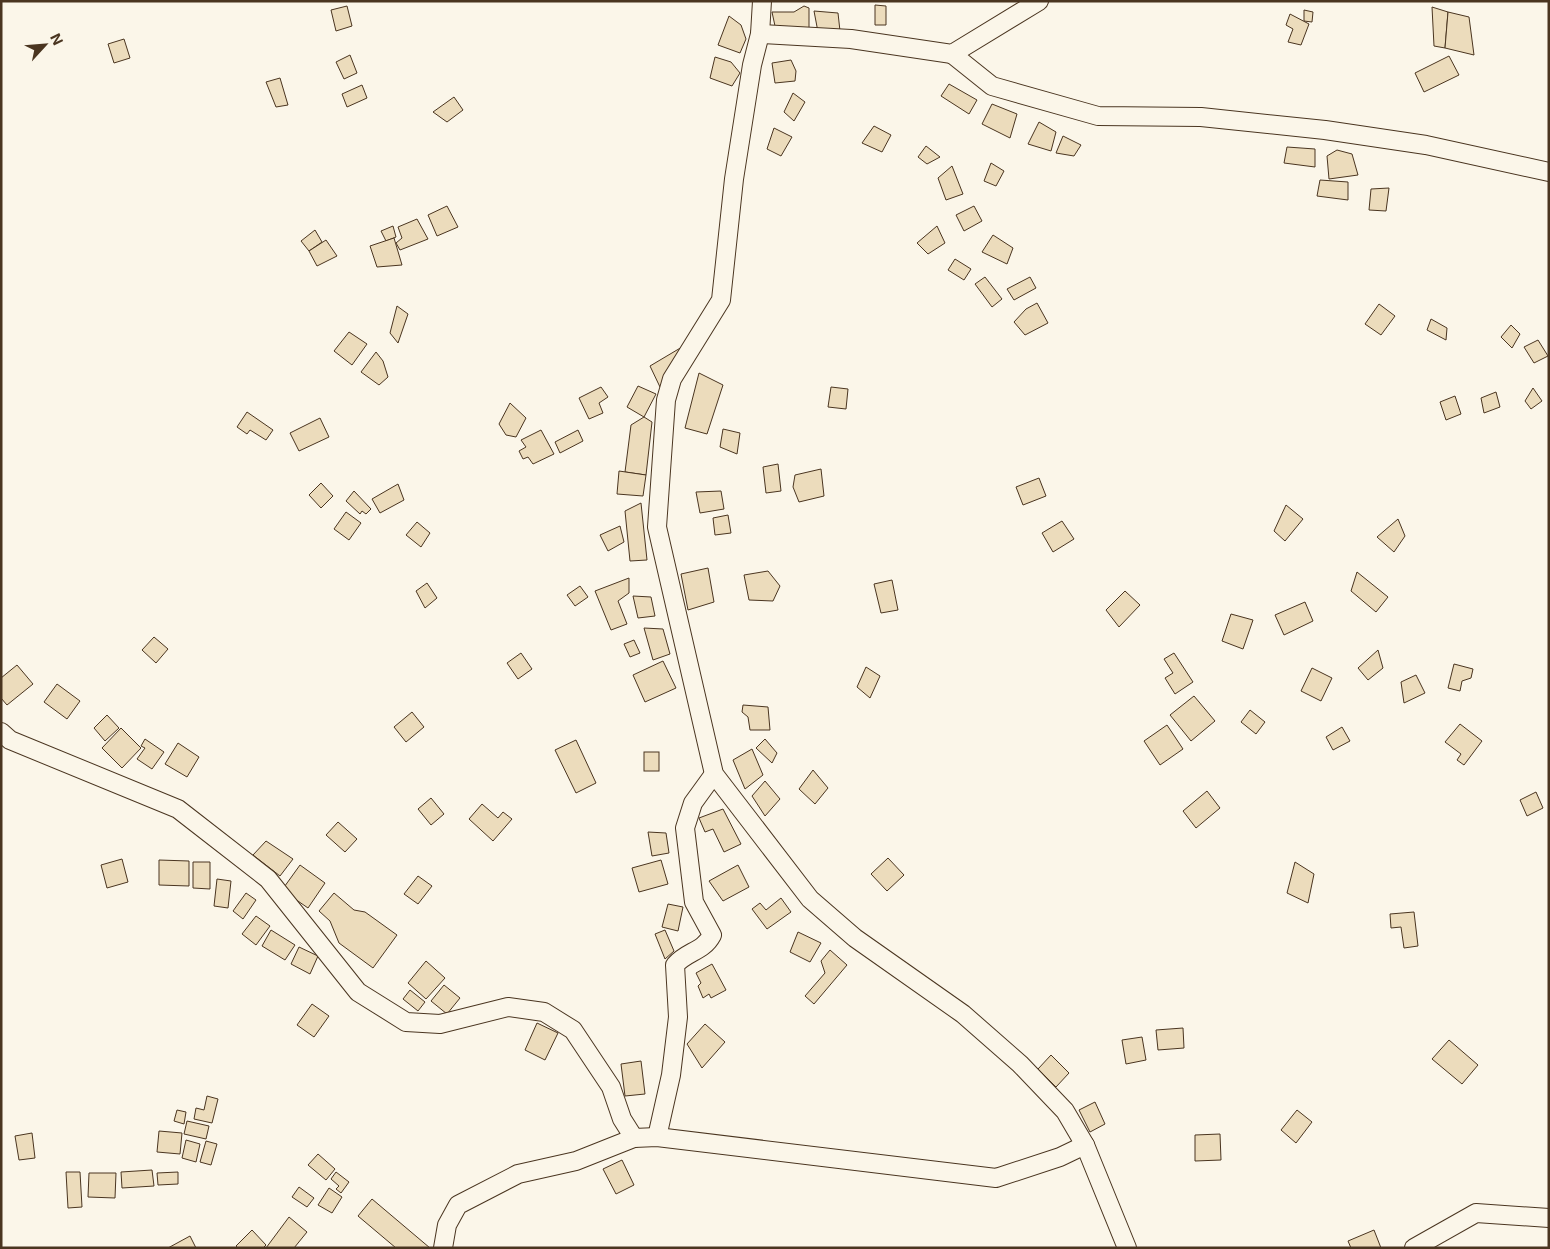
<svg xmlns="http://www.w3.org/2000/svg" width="1550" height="1249" viewBox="0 0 1550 1249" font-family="Inter,sans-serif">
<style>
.building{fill:#ecdcbc;stroke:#4a3520}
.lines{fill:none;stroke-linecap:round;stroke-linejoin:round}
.minor-casing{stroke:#4a3520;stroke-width:20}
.minor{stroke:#fbf6e9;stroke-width:18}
</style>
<rect width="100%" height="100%" fill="#fbf6e9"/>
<g class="building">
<path d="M 875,5 L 886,6 L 886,25 L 875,25 Z"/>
<path d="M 347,6 L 352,26 L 336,31 L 331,10 Z"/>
<path d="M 804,6 L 809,8 L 809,31 L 775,26 L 772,12 L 794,12 Z"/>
<path d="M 1432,7 L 1448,12 L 1445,48 L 1434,46 Z"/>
<path d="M 1304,10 L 1313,12 L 1312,22 L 1304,21 Z"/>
<path d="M 814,11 L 838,13 L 840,31 L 818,32 Z"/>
<path d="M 1448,12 L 1469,17 L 1474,55 L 1445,48 Z"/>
<path d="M 1290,14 L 1309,24 L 1301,45 L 1288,42 L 1293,29 L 1286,25 Z"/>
<path d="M 729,16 L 741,25 L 746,39 L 740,53 L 718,45 Z"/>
<path d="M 124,39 L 130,58 L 114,63 L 108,44 Z"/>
<path d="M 350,55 L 357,73 L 344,79 L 336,62 Z"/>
<path d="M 1449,56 L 1459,75 L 1424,92 L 1415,73 Z"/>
<path d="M 715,57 L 731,62 L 740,73 L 732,86 L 710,78 Z"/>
<path d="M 791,60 L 796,71 L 795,81 L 775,83 L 772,63 Z"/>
<path d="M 280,78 L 288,105 L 276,107 L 266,82 Z"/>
<path d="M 949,84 L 977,100 L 969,114 L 941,96 Z"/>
<path d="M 362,85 L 367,98 L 347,107 L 342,94 Z"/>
<path d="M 793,93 L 805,102 L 794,121 L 784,112 Z"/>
<path d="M 454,97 L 463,110 L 447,122 L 433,112 Z"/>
<path d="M 992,104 L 1017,114 L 1010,138 L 982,124 Z"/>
<path d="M 1039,122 L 1056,132 L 1051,151 L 1028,144 Z"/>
<path d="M 874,126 L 891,135 L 882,152 L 862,143 Z"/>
<path d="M 774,128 L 792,137 L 781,156 L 767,149 Z"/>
<path d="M 1063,136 L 1081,145 L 1074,156 L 1056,153 Z"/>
<path d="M 926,146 L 940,157 L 927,164 L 918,157 Z"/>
<path d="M 1287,147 L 1315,149 L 1315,167 L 1284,163 Z"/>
<path d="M 1337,150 L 1352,154 L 1358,175 L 1329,179 L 1327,156 Z"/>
<path d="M 991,163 L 1004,171 L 996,186 L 984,181 Z"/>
<path d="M 952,166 L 963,194 L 946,200 L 938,178 Z"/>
<path d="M 1320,180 L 1348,182 L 1348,200 L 1317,196 Z"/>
<path d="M 1389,188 L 1386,211 L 1369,210 L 1371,189 Z"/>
<path d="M 447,206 L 458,227 L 437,236 L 428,215 Z"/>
<path d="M 974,206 L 982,221 L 964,231 L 956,215 Z"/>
<path d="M 417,219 L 428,239 L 400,250 L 396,243 L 402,238 L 398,227 Z"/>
<path d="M 393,226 L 396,237 L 386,241 L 381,231 Z"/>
<path d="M 937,226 L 945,243 L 928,254 L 917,243 Z"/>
<path d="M 315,230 L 322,242 L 309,251 L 301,241 Z"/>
<path d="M 993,235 L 1013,248 L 1007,264 L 982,252 Z"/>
<path d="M 394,238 L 402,265 L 377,267 L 370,246 Z"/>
<path d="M 326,240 L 337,256 L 317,266 L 309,251 Z"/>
<path d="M 955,259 L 971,269 L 964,280 L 948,270 Z"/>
<path d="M 985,277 L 1002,299 L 992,307 L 975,284 Z"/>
<path d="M 1030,277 L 1036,288 L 1014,300 L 1007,289 Z"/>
<path d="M 1037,303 L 1048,323 L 1025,335 L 1014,322 L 1026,309 Z"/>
<path d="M 1379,304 L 1395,316 L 1381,335 L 1365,324 Z"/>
<path d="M 397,306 L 408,314 L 398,343 L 390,333 Z"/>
<path d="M 1431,319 L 1447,328 L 1446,340 L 1427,330 Z"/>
<path d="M 1511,325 L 1520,334 L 1512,348 L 1501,337 Z"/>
<path d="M 349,332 L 367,344 L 352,365 L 334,351 Z"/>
<path d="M 1538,340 L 1548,356 L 1534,363 L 1524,347 Z"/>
<path d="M 682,347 L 670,382 L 660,387 L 650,366 Z"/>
<path d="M 376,352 L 383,361 L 388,377 L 379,385 L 361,372 Z"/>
<path d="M 699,373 L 723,385 L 707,434 L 685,428 Z"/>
<path d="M 638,386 L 656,394 L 644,417 L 627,407 Z"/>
<path d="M 601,387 L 608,397 L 599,403 L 603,413 L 589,419 L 579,398 Z"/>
<path d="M 831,387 L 848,389 L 846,409 L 828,407 Z"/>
<path d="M 1533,388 L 1542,401 L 1531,409 L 1525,401 Z"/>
<path d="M 1496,392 L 1500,407 L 1484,413 L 1481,398 Z"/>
<path d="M 1455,396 L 1461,414 L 1446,420 L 1440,402 Z"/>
<path d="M 510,403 L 526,418 L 516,437 L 506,435 L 499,424 Z"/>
<path d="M 247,412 L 273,430 L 266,440 L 250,430 L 247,434 L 237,427 Z"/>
<path d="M 644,417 L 652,422 L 646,475 L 625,472 L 631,425 Z"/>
<path d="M 320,418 L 329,437 L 299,451 L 290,433 Z"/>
<path d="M 723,429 L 740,433 L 737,454 L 720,447 Z"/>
<path d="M 541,430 L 554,454 L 533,464 L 528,457 L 523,459 L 519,451 L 526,447 L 521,440 Z"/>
<path d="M 578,430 L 583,441 L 560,453 L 555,442 Z"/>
<path d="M 778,464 L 781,491 L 766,493 L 763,467 Z"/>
<path d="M 821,469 L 824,496 L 799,502 L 793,487 L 795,475 Z"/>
<path d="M 619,471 L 646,475 L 643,496 L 617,494 Z"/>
<path d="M 1039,478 L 1046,496 L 1023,505 L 1016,487 Z"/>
<path d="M 321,483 L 333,496 L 321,508 L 309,495 Z"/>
<path d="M 398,484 L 404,500 L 380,513 L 372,499 Z"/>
<path d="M 354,491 L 371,509 L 366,514 L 362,511 L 360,514 L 346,501 Z"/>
<path d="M 721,491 L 724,509 L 700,513 L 696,492 Z"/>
<path d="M 641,503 L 647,560 L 630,561 L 625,511 Z"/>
<path d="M 1286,505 L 1303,519 L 1285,541 L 1274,531 Z"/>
<path d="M 346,512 L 361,523 L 349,540 L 334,529 Z"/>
<path d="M 728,515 L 731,533 L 715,535 L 713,518 Z"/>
<path d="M 1398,519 L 1405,536 L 1394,552 L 1377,537 Z"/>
<path d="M 1062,521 L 1074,539 L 1053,552 L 1042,533 Z"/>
<path d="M 417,522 L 430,533 L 421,547 L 406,535 Z"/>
<path d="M 620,526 L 624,542 L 608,551 L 600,535 Z"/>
<path d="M 708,568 L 714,602 L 688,610 L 681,574 Z"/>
<path d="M 768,571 L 780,586 L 773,601 L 749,600 L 744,575 Z"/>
<path d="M 1357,572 L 1388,597 L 1376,612 L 1351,591 Z"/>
<path d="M 629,578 L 629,593 L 618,601 L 627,624 L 611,630 L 595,591 Z"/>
<path d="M 892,580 L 898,610 L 881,613 L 874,584 Z"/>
<path d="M 427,583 L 437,598 L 425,608 L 416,591 Z"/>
<path d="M 580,586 L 588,597 L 575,606 L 567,595 Z"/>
<path d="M 1125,591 L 1140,605 L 1119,627 L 1106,610 Z"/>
<path d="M 633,596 L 651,597 L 655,616 L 638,618 Z"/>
<path d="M 1305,602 L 1313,621 L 1284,635 L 1275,615 Z"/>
<path d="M 1231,614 L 1253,620 L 1243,649 L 1222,641 Z"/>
<path d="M 644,628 L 663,629 L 670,654 L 653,660 Z"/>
<path d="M 154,637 L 168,649 L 156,663 L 142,650 Z"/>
<path d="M 634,640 L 640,653 L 630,657 L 624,644 Z"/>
<path d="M 1378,650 L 1383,668 L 1368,680 L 1358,668 Z"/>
<path d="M 521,653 L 532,669 L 518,679 L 507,663 Z"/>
<path d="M 1174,653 L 1193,682 L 1175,694 L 1165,678 L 1173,673 L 1164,659 Z"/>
<path d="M 663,661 L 676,688 L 645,702 L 633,675 Z"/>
<path d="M 1454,664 L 1473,669 L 1471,678 L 1462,681 L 1460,691 L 1448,688 Z"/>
<path d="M 17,665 L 33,684 L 7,705 L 1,698 L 1,678 Z"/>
<path d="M 866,667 L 880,676 L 870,698 L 857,687 Z"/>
<path d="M 1312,668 L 1332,678 L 1321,701 L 1301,691 Z"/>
<path d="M 1416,675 L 1425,693 L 1404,703 L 1401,682 Z"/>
<path d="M 57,684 L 80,701 L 67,719 L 44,702 Z"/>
<path d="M 1194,696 L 1215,721 L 1191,741 L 1170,715 Z"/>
<path d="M 743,705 L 768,707 L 770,730 L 750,730 L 748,717 L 742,712 Z"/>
<path d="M 1250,710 L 1265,722 L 1256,734 L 1241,722 Z"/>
<path d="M 412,712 L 424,727 L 406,742 L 394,727 Z"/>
<path d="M 107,715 L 119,728 L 105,741 L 94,728 Z"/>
<path d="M 1460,724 L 1482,741 L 1464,765 L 1457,760 L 1461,754 L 1445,742 Z"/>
<path d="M 1167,725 L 1183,749 L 1160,765 L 1144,741 Z"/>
<path d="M 1342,727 L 1350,741 L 1333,750 L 1326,737 Z"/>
<path d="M 121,728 L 141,748 L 122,768 L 102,748 Z"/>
<path d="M 145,739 L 164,752 L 152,769 L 137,759 L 145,748 L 141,746 Z"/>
<path d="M 765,739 L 777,753 L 772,763 L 756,748 Z"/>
<path d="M 576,740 L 596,783 L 576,793 L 555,750 Z"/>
<path d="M 178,743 L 199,757 L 187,777 L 165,764 Z"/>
<path d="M 752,749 L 763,775 L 745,789 L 733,760 Z"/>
<rect x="644" y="752" width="15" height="19"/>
<path d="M 813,770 L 828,788 L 815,804 L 799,789 Z"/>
<path d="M 765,781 L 780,799 L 765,816 L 752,796 Z"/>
<path d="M 1207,791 L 1220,808 L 1196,828 L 1183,811 Z"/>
<path d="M 1536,792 L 1543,808 L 1527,816 L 1520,800 Z"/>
<path d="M 431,798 L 444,814 L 431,825 L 418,809 Z"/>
<path d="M 482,804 L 498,818 L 503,812 L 512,819 L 493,841 L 469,819 Z"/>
<path d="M 723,809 L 741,844 L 724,852 L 713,829 L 705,832 L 699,818 Z"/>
<path d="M 338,822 L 357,839 L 345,852 L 326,835 Z"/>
<path d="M 648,832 L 666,833 L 669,853 L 652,856 Z"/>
<path d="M 266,841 L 293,859 L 280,876 L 253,855 Z"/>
<path d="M 888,858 L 904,875 L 887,891 L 871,874 Z"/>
<path d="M 122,859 L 128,882 L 107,888 L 101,865 Z"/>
<path d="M 159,860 L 189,861 L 189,886 L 159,885 Z"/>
<path d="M 661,860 L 668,884 L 639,892 L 632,868 Z"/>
<path d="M 193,862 L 210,862 L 210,889 L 193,888 Z"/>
<path d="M 1295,862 L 1314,874 L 1308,903 L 1287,893 Z"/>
<path d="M 300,865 L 325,883 L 308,908 L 282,890 Z"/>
<path d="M 738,865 L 749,887 L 723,901 L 709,881 Z"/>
<path d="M 418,876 L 432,886 L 418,904 L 404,894 Z"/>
<path d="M 217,879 L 231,881 L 228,908 L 214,906 Z"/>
<path d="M 246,893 L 256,900 L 243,919 L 233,911 Z"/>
<path d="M 334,893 L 354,910 L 365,912 L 397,935 L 373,968 L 339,943 L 330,921 L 319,911 Z"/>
<path d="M 781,898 L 791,912 L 767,929 L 752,909 L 760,903 L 766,910 Z"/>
<path d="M 668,904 L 683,907 L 678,931 L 662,927 Z"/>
<path d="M 1414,912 L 1418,946 L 1404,948 L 1401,927 L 1391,928 L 1390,914 Z"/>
<path d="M 256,916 L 270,926 L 256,945 L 242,934 Z"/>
<path d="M 271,930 L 295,945 L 285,960 L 262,946 Z"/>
<path d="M 665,930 L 674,951 L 665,959 L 655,934 Z"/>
<path d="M 798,932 L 821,943 L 810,962 L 790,952 Z"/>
<path d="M 299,947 L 318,956 L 310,974 L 291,964 Z"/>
<path d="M 830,950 L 847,965 L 814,1004 L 805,996 L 825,973 L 821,961 Z"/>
<path d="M 426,961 L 445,978 L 426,999 L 408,983 Z"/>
<path d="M 712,964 L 726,990 L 711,998 L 709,994 L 703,998 L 698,986 L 701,983 L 696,973 Z"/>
<path d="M 444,985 L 460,998 L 447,1014 L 431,1001 Z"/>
<path d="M 410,990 L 425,1002 L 418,1011 L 403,999 Z"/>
<path d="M 312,1004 L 329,1016 L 314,1037 L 297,1025 Z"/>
<path d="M 537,1023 L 558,1033 L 545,1060 L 525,1050 Z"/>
<path d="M 705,1024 L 725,1042 L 702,1068 L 687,1044 Z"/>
<path d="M 1183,1028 L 1184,1048 L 1158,1050 L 1156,1030 Z"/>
<path d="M 1142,1037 L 1146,1060 L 1126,1064 L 1122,1040 Z"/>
<path d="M 1449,1040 L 1478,1065 L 1462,1084 L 1432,1059 Z"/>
<path d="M 1051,1055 L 1069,1073 L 1056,1087 L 1038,1069 Z"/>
<path d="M 641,1061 L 645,1094 L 625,1096 L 621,1064 Z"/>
<path d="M 207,1096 L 218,1099 L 212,1123 L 194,1119 L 196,1108 L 204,1110 Z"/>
<path d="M 1095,1102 L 1105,1124 L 1090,1132 L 1079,1110 Z"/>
<path d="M 177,1110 L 186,1112 L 184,1124 L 174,1121 Z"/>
<path d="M 1297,1110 L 1312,1122 L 1296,1143 L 1281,1130 Z"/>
<path d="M 187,1121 L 209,1126 L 206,1139 L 184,1134 Z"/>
<path d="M 159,1131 L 182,1133 L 180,1154 L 157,1152 Z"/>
<path d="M 32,1133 L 35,1158 L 19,1160 L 15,1136 Z"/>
<path d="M 1220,1134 L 1221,1160 L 1195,1161 L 1195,1135 Z"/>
<path d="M 186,1140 L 200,1144 L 196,1162 L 182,1158 Z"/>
<path d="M 206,1141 L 217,1144 L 211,1165 L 200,1162 Z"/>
<path d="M 318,1154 L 335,1169 L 326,1180 L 308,1165 Z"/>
<path d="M 622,1160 L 634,1185 L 616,1194 L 603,1169 Z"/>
<path d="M 152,1170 L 154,1186 L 122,1188 L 121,1172 Z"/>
<path d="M 66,1172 L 80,1172 L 82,1207 L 68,1208 Z"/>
<path d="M 178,1172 L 178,1184 L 158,1185 L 157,1173 Z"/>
<path d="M 336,1172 L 349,1182 L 341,1193 L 336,1189 L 339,1186 L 331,1179 Z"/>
<path d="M 89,1173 L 116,1173 L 115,1198 L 88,1197 Z"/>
<path d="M 299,1187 L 314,1198 L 307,1207 L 292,1197 Z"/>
<path d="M 329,1188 L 342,1197 L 332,1213 L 318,1205 Z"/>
<path d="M 372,1199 L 430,1248 L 396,1248 L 358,1216 Z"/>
<path d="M 289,1217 L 307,1232 L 294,1248 L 266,1248 Z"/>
<path d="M 252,1230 L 266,1245 L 263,1248 L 238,1248 L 236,1246 Z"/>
<path d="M 1374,1230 L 1381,1248 L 1351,1248 L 1348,1241 Z"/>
<path d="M 190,1236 L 196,1248 L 168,1248 Z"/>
</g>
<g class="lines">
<g class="minor-casing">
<g id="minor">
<path d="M 762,1 L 760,34 L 752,65 L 734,179 L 721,300 L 672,379 L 666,400 L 657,527 L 714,774 L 810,899 L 855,938 L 963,1014 L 1020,1064 L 1065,1111 L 1085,1145 L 1127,1248"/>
<path d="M 760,34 L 851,39 L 952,54 L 1039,1"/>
<path d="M 952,54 L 992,86 L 1098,116 L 1201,117 L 1325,130 L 1426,145 L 1549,172"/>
<path d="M 1,732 L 10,740 L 178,809 L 268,879 L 358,992 L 406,1022 L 440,1024 L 508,1007 L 544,1012 L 573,1030 L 611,1087 L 622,1119 L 634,1138"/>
<path d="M 657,1137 L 671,1075 L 678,1017 L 675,965 C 687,951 703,952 712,935 L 694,902 L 685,828 L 693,803 L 714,774"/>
<path d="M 443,1248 L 447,1225 L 458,1205 L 518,1174 L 576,1161 L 634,1138 L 657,1137 L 996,1178 L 1060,1157 L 1085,1145"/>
<path d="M 1414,1248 L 1476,1213 L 1549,1218"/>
</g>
</g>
<use href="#minor" class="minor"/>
</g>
<rect width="1550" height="1249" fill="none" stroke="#4a3520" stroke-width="5"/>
<g transform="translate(45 45) rotate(64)" stroke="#fbf6e9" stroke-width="4" paint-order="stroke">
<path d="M0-4L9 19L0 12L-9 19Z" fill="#4a3520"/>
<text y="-8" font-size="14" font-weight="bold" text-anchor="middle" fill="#4a3520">N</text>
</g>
</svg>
